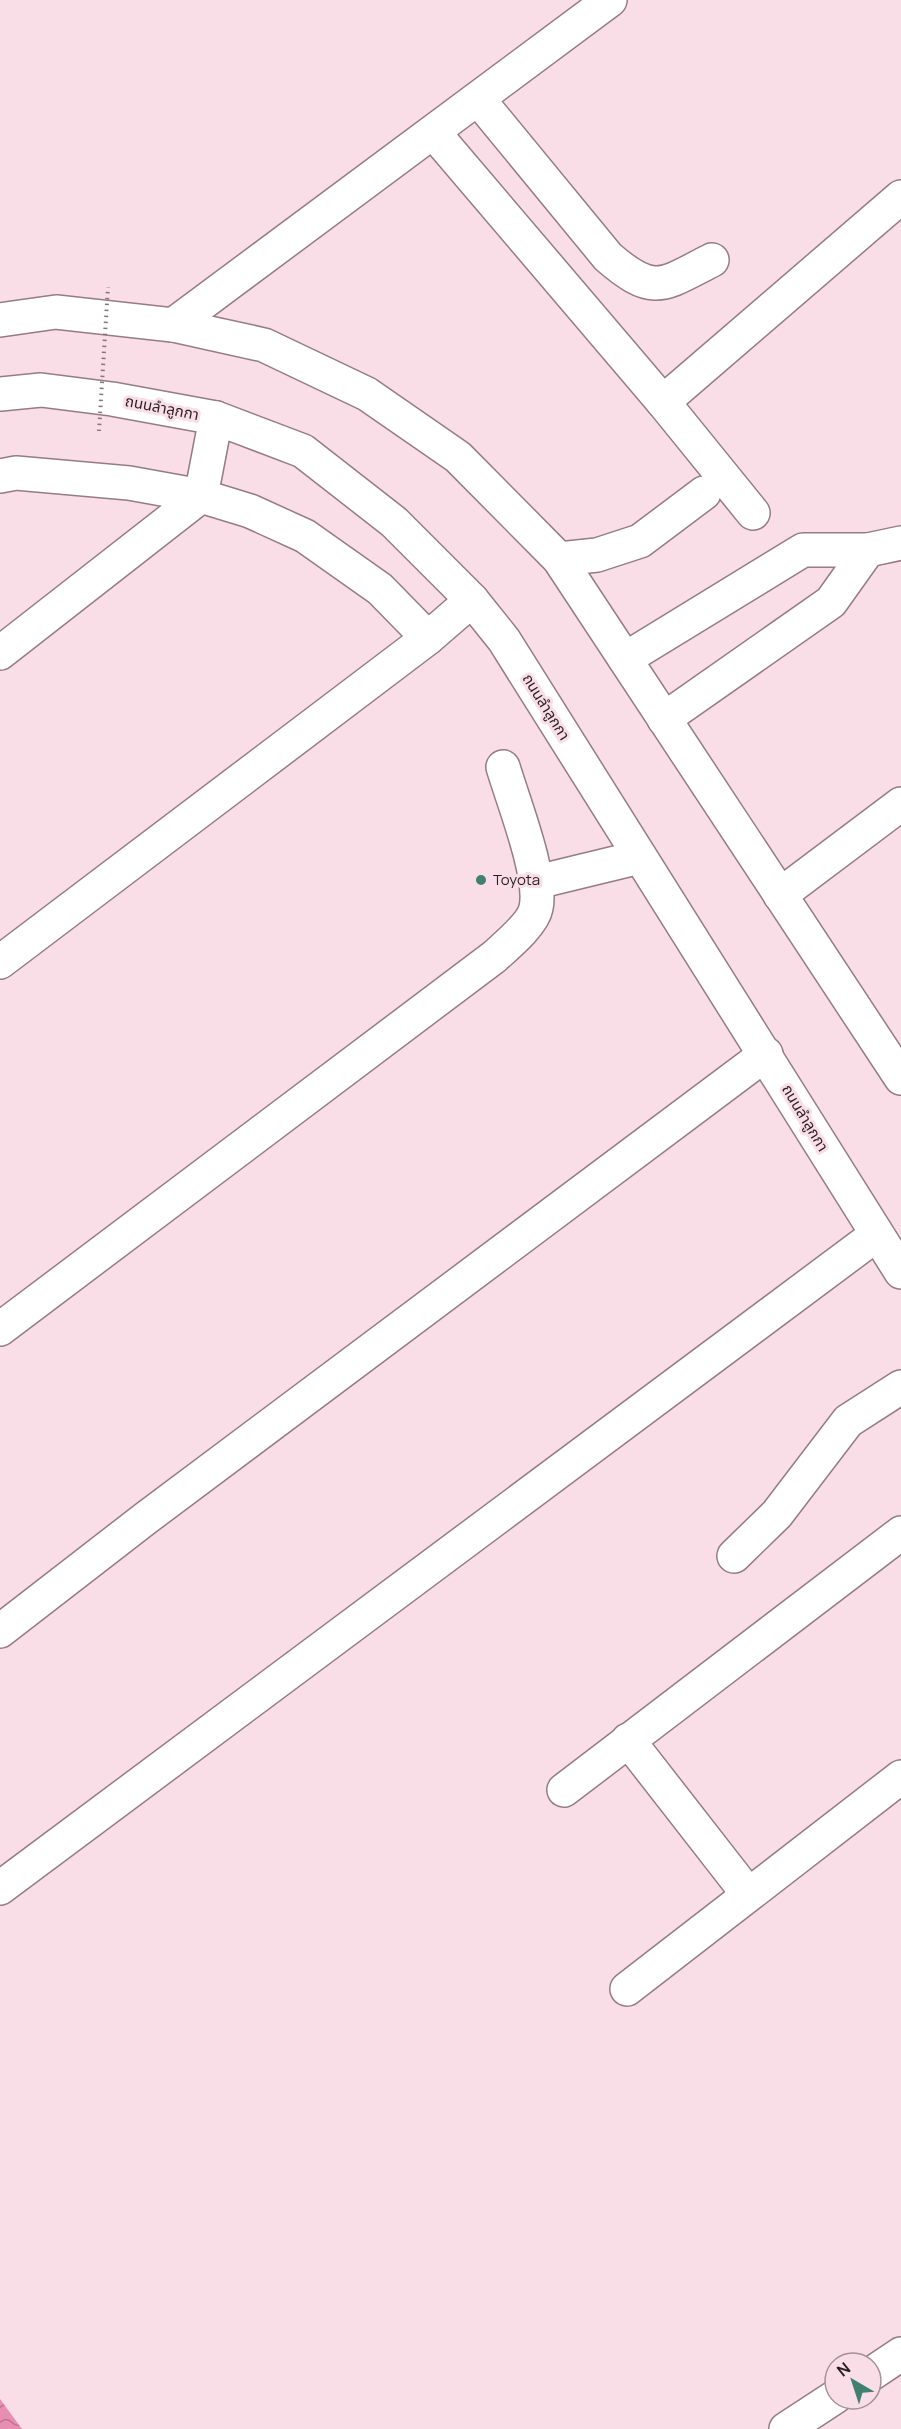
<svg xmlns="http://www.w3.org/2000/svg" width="901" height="2429" viewBox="0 0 901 2429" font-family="Manrope,'Noto Sans Thai',sans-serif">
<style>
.water{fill:url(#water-waves)}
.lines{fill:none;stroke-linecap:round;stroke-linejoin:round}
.minor-casing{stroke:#957c85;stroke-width:36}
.major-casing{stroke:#957c85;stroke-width:36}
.minor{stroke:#fff;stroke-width:33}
.major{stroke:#fff;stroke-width:33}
.path-bridge{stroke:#87757c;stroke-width:4;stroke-dasharray:1.5 4.5;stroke-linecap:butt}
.poi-dot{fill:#3f806f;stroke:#f9dde7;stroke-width:2}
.labels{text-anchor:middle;stroke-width:6;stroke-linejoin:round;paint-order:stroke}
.street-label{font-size:15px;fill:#271e21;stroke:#f9dde7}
.poi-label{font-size:15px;fill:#271e21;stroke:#f9dde7;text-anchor:start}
</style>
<defs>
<pattern id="water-waves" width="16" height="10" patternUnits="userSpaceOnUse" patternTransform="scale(1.5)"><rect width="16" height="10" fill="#e98eb3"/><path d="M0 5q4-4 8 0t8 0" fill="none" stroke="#bd7391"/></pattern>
</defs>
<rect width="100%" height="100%" fill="#f9dde7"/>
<path class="water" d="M 0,2399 L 22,2429 L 0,2429 Z"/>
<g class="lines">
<g class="minor-casing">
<g id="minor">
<path d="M 479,100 L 608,257 C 654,297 663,285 712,260"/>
<path d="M 434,133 L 663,402 L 901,197"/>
<path d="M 173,325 L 610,0"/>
<path d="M 663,402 L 753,513"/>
<path d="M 0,476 L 16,473 L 129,483 L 201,496 L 250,511 L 305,536 L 380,589 L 428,638"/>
<path d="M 559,559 L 597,555 L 640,541 L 704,493"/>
<path d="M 0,653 L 201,496 L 216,418"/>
<path d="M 625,659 L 803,550 L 868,550 L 901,543"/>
<path d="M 664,719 L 831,602 L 868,550"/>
<path d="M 537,882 L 640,857"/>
<path d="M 780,895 L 901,804"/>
<path d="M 0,962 L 428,638 L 472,600"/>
<path d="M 0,1329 L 494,957 C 506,946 533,924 536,908 C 543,876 513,801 503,767"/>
<path d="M 734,1556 L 777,1514 L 848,1421 L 901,1387"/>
<path d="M 0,1631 L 146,1518 L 766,1054"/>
<path d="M 628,1740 L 748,1894"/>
<path d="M 564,1790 L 901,1533"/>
<path d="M 0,1888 L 876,1235"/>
<path d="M 627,1989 L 901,1777"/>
<path d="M 871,2374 L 901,2354"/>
<path d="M 786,2429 L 835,2397"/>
</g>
</g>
<g class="major-casing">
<g id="major">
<path d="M 0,320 L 56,312 L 173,325 L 264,345 L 367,394 L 458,457 L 559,559 L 901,1078"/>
<path d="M 0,394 L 41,390 L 112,399 L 216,418 L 303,451 L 394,522 L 472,600 L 504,640 L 901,1272"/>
</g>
</g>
<use href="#minor" class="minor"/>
<use href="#major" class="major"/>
<path class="path-bridge" d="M 99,431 L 108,287"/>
</g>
<circle class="poi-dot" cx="481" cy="880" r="6"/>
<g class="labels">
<g class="street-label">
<text transform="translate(162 408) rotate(11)" y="5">ถนนลำลูกกา</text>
<text transform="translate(546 707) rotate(58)" y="5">ถนนลำลูกกา</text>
<text transform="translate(805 1118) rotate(59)" y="5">ถนนลำลูกกา</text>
</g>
<g class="poi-label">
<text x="493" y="885">Toyota</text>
</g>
</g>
<g transform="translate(853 2381) rotate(321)"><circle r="28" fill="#f9dde7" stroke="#a59198" stroke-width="1.5"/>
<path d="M0-4.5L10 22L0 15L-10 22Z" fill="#3f806f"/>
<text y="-9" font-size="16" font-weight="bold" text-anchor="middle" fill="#271e21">N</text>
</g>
</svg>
